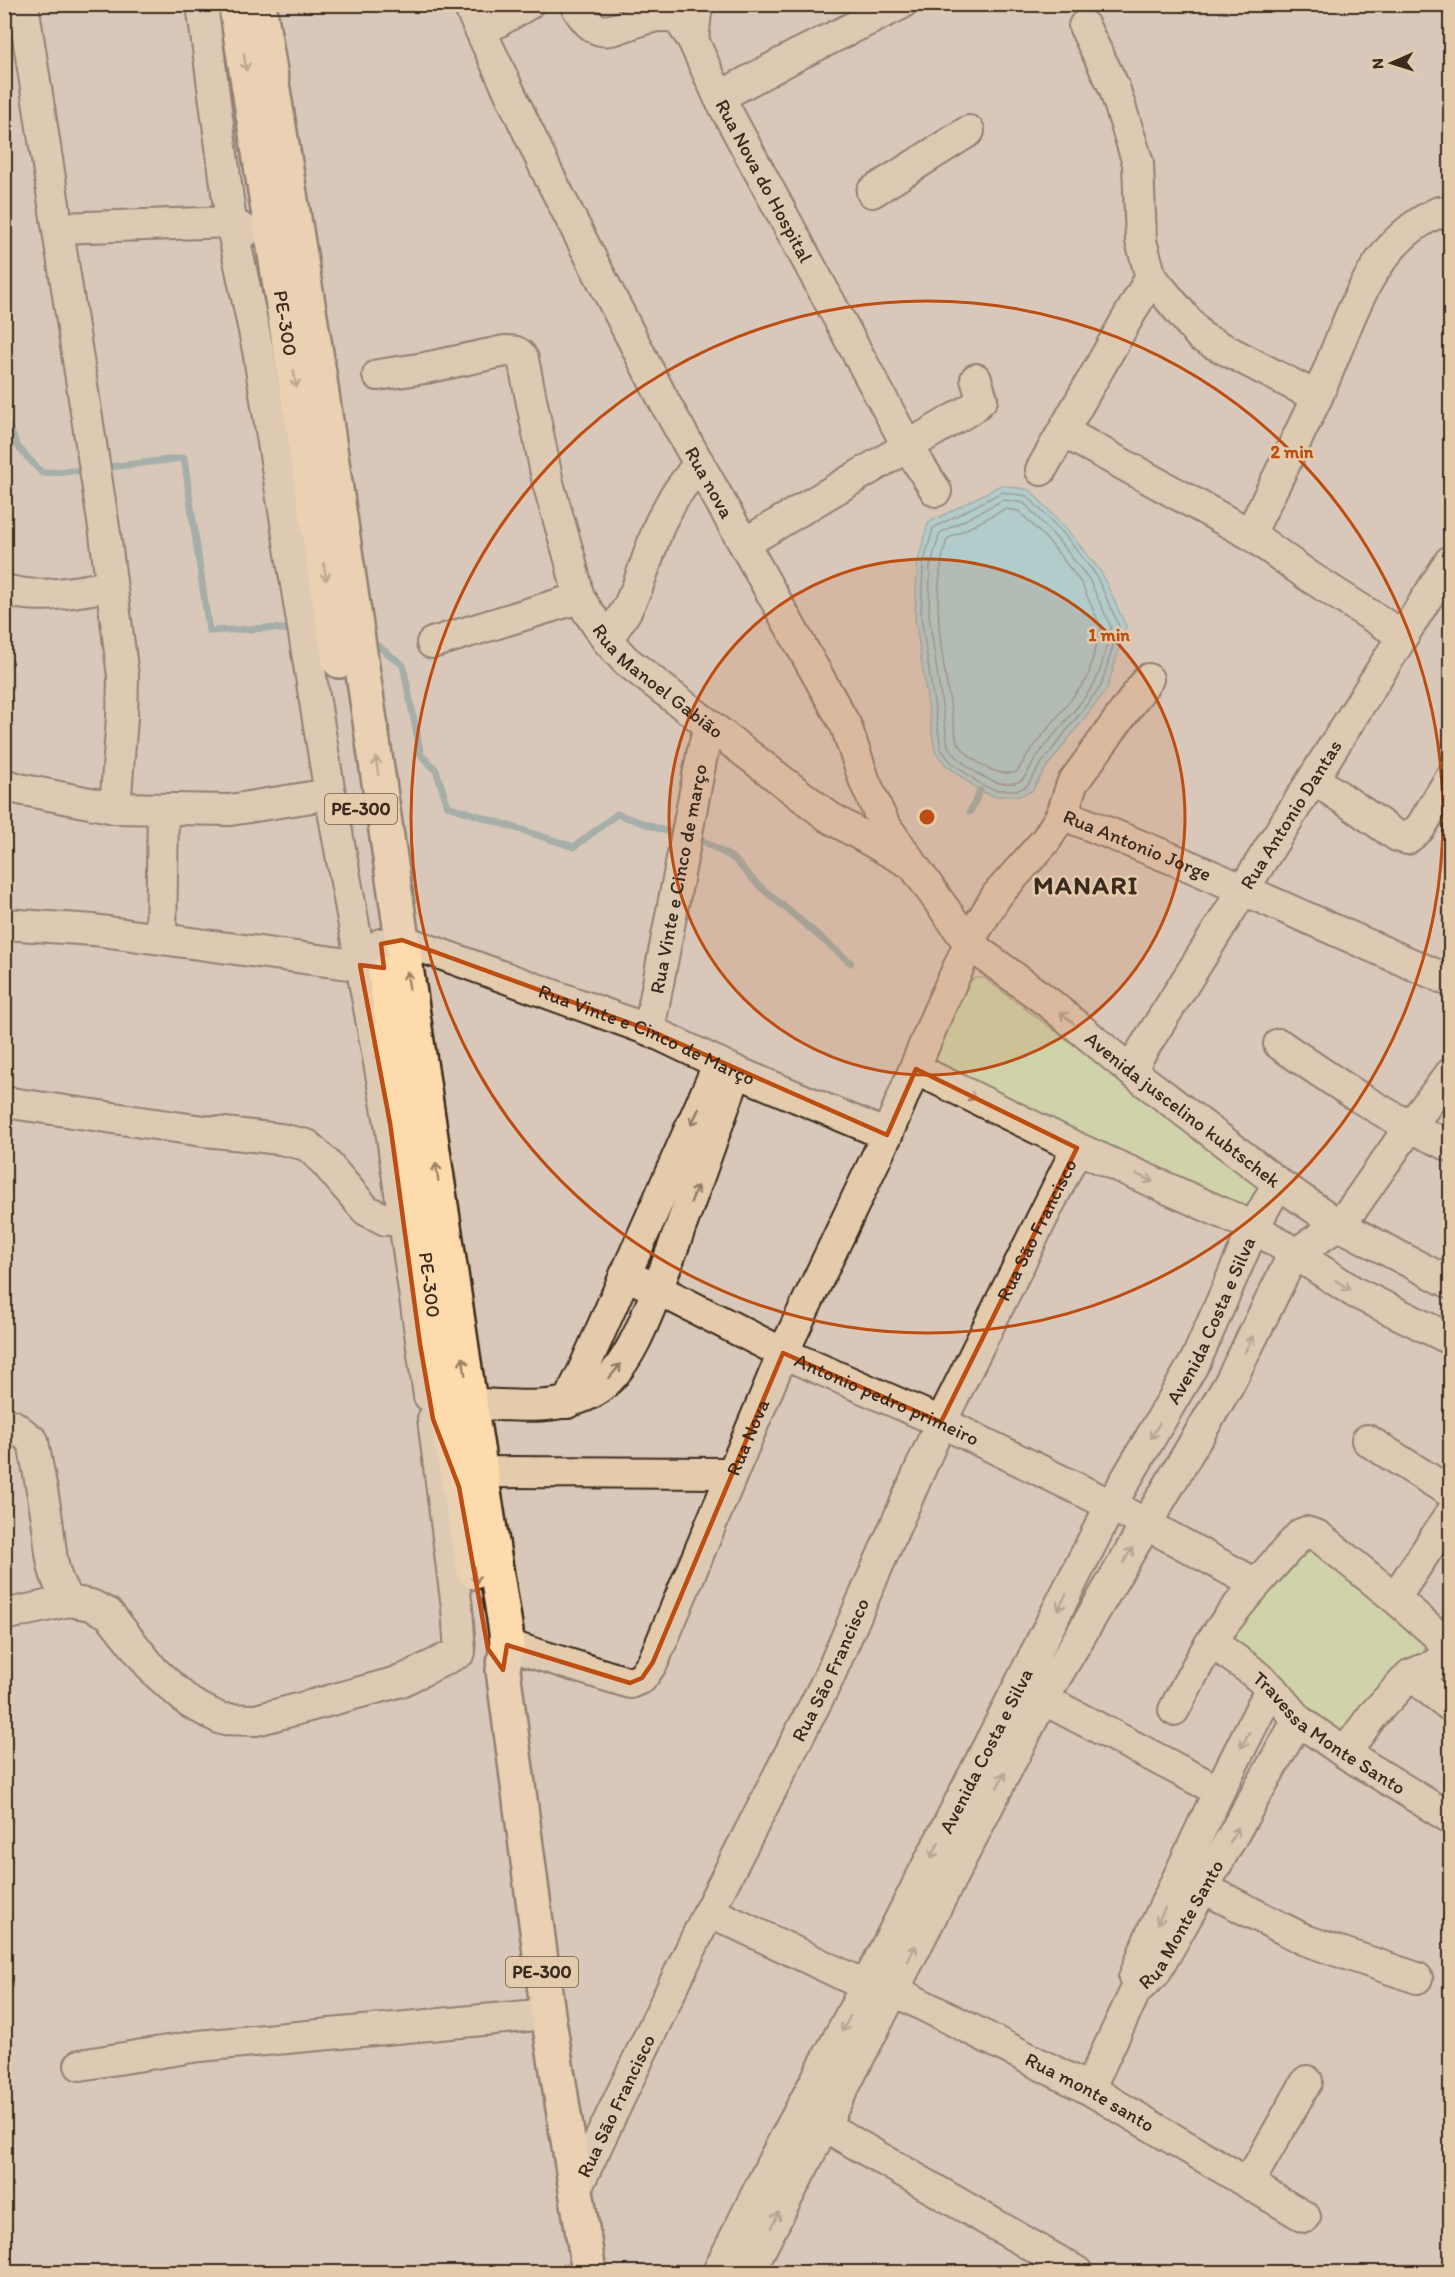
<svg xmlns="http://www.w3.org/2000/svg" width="1455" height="2277" viewBox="0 0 1455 2277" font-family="Itim,sans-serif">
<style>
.green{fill:#c5e198;stroke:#80865b;stroke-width:1.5}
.water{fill:#83d0e1;stroke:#668e93;stroke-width:1.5}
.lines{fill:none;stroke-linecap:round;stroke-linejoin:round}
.shore{stroke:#586c6c;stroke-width:1.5}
.stream{stroke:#668e93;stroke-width:7}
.minor-casing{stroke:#3b2a1e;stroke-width:34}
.major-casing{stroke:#3b2a1e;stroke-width:38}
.minor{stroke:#e4cbac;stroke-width:30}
.major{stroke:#fedbac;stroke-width:33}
.oneway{stroke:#9c8265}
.oneway2{stroke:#907a65}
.marked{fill:none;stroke:#bd4d10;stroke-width:4.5;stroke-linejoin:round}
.ring{fill:none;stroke:#bd4d10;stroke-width:3}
.labels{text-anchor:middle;stroke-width:5;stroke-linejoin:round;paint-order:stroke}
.shield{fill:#e4cbac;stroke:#6e5a49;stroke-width:1.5}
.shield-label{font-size:18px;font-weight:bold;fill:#3b2a1e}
.street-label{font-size:20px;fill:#3b2a1e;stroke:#e4cbac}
.district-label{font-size:26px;font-weight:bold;letter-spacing:1.5px;fill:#3b2a1e;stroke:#e4cbac}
.centre{fill:#bd4d10;stroke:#e4cbac;stroke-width:3}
.ring-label{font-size:18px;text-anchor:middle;font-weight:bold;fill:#bd4d10;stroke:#e4cbac;stroke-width:5;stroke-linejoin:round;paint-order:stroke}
</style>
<rect width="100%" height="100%" fill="#d9c8b9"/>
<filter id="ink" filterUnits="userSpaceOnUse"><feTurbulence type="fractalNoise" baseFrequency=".0167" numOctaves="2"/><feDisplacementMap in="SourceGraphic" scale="12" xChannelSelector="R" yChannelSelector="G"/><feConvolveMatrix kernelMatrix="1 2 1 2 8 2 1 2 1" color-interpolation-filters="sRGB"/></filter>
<g filter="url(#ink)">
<g class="green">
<path d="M 975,978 L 984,978 L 1261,1184 L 1257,1200 L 1244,1211 L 942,1067 L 935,1060 L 935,1048 L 966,985 Z"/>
<path d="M 1315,1547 L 1425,1643 L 1424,1654 L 1339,1737 L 1226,1639 L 1269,1585 Z"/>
</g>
<path class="water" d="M 1001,485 L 1030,490 L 1068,531 L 1101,572 L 1126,626 L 1107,689 L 1046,768 L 1032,791 L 1019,796 L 993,796 L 980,791 L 946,765 L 935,752 L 915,617 L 917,565 L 928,523 Z"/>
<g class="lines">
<g class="shore">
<path d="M 1002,492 L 1027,496 L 1064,534 L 1096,575 L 1119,626 L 1101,686 L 1041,764 L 1027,786 L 1018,790 L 995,790 L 983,786 L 950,761 L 941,749 L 921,617 L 923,565 L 933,528 Z"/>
<path d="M 1003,500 L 1024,503 L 1058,540 L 1089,579 L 1111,627 C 1107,643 1102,671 1094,684 C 1077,711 1052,734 1034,761 C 1030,767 1026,780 1018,782 C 992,790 963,766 948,746 L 929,616 L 930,567 L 940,533 Z"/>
<path d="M 1005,509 L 1019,511 L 1052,545 L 1082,584 L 1101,628 L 1087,679 L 1028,754 L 1017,772 C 994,778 970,760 957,742 C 946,676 927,604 947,539 Z"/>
</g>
<g class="stream">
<path d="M 4,418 L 18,447 L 42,473 L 87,470"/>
<path d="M 101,468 L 184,458 L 209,631 L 266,628 L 297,630"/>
<path d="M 366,644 L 378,646 L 403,665 L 421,755 L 436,770 L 448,806 L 574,847 L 617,814 L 674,834"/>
<path d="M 970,812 L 980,791"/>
<path d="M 702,840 L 734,859 L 757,884 L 851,963"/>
</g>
<g class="minor-casing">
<g id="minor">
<path d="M 23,4 L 105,534 L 123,676 L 122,718 L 115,808"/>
<path d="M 202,4 L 231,222 L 258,350 L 330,794 L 390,1123 L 429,1396"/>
<path id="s1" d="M 468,4 L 548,174 L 665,403 L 846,726 L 865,782 L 884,824 L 970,945 L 1049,1003 L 1130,1070 L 1278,1183 L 1339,1225 L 1450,1283"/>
<path id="s2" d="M 575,4 C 599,47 612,27 649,18 C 658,15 668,16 677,17 L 693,40 L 719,97 L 908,447 L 936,491"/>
<path d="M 1084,26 L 1114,87 L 1138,163 L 1141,241 L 1151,277 L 1201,337 L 1317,397"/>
<path d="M 482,31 L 528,4"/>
<path d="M 693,40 L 697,4"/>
<path d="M 719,97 L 799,54 L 901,4"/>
<path d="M 872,192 L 969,131"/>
<path d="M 59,228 L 231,222 L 246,231"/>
<path id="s3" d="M 378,375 L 425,368 L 505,351 C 514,351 519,351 523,359 L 548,483 L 570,559 L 579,598 L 607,640 L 625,660 L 829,817 L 906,861"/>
<path d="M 1064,432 L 1250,534 L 1310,577 L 1403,636"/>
<path d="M 1041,470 L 1151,277"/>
<path d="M 1250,534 C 1272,489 1295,444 1316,399 C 1347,333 1365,244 1439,212 L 1450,216"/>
<path d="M 745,543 L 974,407 L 982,399 L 976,379"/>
<path d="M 4,590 C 43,600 72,592 110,586"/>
<path d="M 607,640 L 626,611 L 637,588 L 660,523 L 674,497 L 699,463"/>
<path d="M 432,643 L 579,598"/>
<path d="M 1314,779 L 1397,836 L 1407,839 L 1420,828 L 1450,779"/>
<path d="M 4,784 L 19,789 L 115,808 L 230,810 L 330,794"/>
<path d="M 1062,814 L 1072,784 L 1148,679"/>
<path d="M 4,924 L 94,930 L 378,968"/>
<path d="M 161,938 L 163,809"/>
<path id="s4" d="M 381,944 L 402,940 L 649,1030 L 737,1072 L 887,1135"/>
<path id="s5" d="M 649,1030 L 703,750 L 709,726"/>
<path d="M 1279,1044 C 1334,1082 1389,1119 1450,1146"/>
<path d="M 916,1069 L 1077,1148 L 1254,1227 L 1354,1292 L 1450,1339"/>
<path id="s6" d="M 1130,1070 L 1450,561"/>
<path d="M 4,1102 L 196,1130 L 280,1139 L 307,1145 L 325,1162 L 366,1210 L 386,1220 L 403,1220"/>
<path d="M 1293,1255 L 1339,1225 L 1355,1205 L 1409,1128 L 1450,1074"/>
<path id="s7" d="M 625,1275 L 657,1289 L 783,1353 L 941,1422 L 1111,1505 L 1256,1584"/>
<path d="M 447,1402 C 492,1403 556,1415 595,1391 C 632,1368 653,1299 668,1261 C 692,1198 713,1135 737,1072"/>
<path d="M 567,1403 L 582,1373 L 719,1063"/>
<path d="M 4,1424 L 12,1425 L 33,1441 C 37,1465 42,1489 46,1513 C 52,1548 48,1571 69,1601"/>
<path d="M 1367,1440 L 1450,1492"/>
<path d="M 481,1472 L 732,1473"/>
<path d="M 1395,1598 L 1450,1515"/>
<path d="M 4,1615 L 69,1601 L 91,1605 L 109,1614 L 155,1672 L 190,1703 L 221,1719 L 256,1720 L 328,1701 L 401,1681 L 460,1652 L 457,1608 L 433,1419"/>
<path id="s8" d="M 1211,1642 L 1249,1669 L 1271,1688 L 1298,1720 L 1345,1753 L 1450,1818"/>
<path id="s9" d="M 507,1645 L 630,1683 L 642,1678 L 653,1662 L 783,1353 L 887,1135 L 938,1012 L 975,931 L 997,895 L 1046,840 L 1062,814 L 1185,864 L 1450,981"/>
<path d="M 1410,1675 L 1450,1706"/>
<path d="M 1043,1699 L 1219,1791"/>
<path d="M 1174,1710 C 1186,1687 1198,1662 1212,1641 C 1238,1602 1270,1569 1301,1534 L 1306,1532 L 1318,1536 L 1395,1598 L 1437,1635 L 1445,1646 L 1441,1662 L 1410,1675 L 1372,1716 L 1345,1753"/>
<path d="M 1188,1880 L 1305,1940 L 1417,1978"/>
<path id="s10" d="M 709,1911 L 866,1986 L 893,1990 L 1089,2089 L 1305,2217"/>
<path d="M 1134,1978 L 1149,1939 L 1219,1791 L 1271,1688"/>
<path d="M 80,2065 L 199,2046 L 548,2014"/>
<path id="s11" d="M 1089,2089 L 1136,1990 L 1155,1973 L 1298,1720"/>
<path d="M 823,2125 L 1077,2272"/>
<path d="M 1249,2182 L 1307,2081"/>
<path id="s12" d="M 577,2187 L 709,1911 L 828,1679 L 941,1422 L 1077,1148"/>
<path id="s13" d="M 718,2272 L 776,2155 L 866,1986 L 1111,1505 L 1196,1360 L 1254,1227 L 1278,1183"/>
<path d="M 749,2272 L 1043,1699 L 1230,1382 L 1293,1255"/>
</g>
</g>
<g class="major-casing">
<g id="major">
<path d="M 259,4 L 316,353 L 470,1403 L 506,1632 L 507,1645 L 503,1670 L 548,2014 L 589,2272"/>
<path id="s14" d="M 237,13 L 339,661"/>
<path id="s15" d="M 385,973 L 430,1282 L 444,1402 L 474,1572"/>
</g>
</g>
<use href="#minor" class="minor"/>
<use href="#major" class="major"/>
</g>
<defs><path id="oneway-shaft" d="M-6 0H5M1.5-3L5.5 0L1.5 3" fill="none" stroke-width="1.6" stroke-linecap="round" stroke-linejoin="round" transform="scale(1.5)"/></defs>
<g class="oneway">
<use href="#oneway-shaft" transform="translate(245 62) rotate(81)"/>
<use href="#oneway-shaft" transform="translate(295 379) rotate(81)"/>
<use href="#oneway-shaft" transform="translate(325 572) rotate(81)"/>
<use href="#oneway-shaft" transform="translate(377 766) rotate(-98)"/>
<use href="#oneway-shaft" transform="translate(408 980) rotate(-99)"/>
<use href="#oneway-shaft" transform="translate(437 1172) rotate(-98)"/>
<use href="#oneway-shaft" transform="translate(464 1366) rotate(-98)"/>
<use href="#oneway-shaft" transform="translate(475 1575) rotate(80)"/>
</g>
<g class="oneway2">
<use href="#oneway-shaft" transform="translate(1067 1018) rotate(-141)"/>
<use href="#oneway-shaft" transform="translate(968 1095) rotate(26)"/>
<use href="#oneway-shaft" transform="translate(695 1117) rotate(115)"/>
<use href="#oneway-shaft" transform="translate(1145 1178) rotate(24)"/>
<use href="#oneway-shaft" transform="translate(694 1194) rotate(-69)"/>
<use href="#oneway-shaft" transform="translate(1343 1285) rotate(32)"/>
<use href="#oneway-shaft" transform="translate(1249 1344) rotate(-63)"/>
<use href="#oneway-shaft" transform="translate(615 1371) rotate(-51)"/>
<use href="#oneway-shaft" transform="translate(1155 1431) rotate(120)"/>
<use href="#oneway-shaft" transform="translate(1128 1555) rotate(-59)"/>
<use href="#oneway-shaft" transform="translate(1062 1602) rotate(117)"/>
<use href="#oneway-shaft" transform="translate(1245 1740) rotate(117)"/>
<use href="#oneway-shaft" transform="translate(1001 1780) rotate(-63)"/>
<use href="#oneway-shaft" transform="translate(1234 1835) rotate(-61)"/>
<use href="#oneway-shaft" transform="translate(935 1850) rotate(117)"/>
<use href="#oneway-shaft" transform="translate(1161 1916) rotate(116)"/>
<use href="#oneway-shaft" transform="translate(912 1953) rotate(-63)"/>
<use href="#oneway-shaft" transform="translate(846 2024) rotate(118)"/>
<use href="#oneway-shaft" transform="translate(775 2220) rotate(-63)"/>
</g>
</g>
<path d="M0 0H1455V2277H0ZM 402,940 L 649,1030 L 887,1135 L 916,1069 L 1077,1148 L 941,1422 L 783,1353 L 653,1662 L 642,1678 L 630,1683 L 507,1645 L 503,1670 L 488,1649 L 459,1487 L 433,1419 L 420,1344 L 390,1123 L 360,965 L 384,968 L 381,944 Z" fill="#d9c8b9" fill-opacity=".55" fill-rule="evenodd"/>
<path class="marked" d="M 402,940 L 649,1030 L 887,1135 L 916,1069 L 1077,1148 L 941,1422 L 783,1353 L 653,1662 L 642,1678 L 630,1683 L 507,1645 L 503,1670 L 488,1649 L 459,1487 L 433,1419 L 420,1344 L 390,1123 L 360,965 L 384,968 L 381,944 Z"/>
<circle cx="927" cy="817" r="258" fill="#bd4d10" fill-opacity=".12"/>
<g class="ring">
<circle cx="927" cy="817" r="258"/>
<circle cx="927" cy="817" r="516"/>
</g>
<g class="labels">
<g class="shield">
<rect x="325" y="794" width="72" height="30" rx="4.5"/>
<rect x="506" y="1957" width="72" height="30" rx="4.5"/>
</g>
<g class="shield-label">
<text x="361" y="815">PE-300</text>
<text x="542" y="1978">PE-300</text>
</g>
<g class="street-label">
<text dy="7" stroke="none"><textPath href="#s2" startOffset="302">Rua Nova do Hospital</textPath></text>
<text dy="7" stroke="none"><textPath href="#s14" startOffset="314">PE-300</textPath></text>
<text dy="7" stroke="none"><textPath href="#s1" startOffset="536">Rua nova</textPath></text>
<text dy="7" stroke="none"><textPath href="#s3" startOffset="512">Rua Manoel Gabião</textPath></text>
<text dy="7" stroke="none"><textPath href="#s6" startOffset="302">Rua Antonio Dantas</textPath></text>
<text dy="7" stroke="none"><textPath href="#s9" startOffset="1188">Rua Antonio Jorge</textPath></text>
<text dy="7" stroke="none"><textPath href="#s5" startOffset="154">Rua Vinte e Cinco de março</textPath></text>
<text dy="7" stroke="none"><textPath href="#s4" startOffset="284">Rua Vinte e Cinco de Março</textPath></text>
<text dy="7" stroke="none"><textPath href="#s1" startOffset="1338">Avenida juscelino kubtschek</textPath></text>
<text dy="7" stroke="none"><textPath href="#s12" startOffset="1062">Rua São Francisco</textPath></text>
<text dy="7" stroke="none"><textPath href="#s15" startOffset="315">PE-300</textPath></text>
<text dy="7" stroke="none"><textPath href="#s13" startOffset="1072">Avenida Costa e Silva</textPath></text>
<text dy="7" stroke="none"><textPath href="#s7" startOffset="290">Antonio pedro primeiro</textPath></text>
<text dy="7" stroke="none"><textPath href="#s9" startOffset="405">Rua Nova</textPath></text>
<text dy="7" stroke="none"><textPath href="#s12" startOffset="576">Rua São Francisco</textPath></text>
<text dy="7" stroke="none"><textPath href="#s8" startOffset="150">Travessa Monte Santo</textPath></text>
<text dy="7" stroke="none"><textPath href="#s13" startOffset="586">Avenida Costa e Silva</textPath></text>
<text dy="7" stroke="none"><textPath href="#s11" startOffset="190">Rua Monte Santo</textPath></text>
<text dy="7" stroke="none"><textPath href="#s10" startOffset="423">Rua monte santo</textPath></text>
<text dy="7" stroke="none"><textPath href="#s12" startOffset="90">Rua São Francisco</textPath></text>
</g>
<g class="district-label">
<text x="1086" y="894">MANARI</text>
</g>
</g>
<circle cx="927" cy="817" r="9" class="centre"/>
<g class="ring-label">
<text x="1292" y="458">2 min</text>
<text x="1109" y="641">1 min</text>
</g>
<rect width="1455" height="2277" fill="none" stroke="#e4cbac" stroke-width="24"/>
<rect x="12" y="12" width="1431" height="2253" fill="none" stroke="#3b2a1e" stroke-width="2" filter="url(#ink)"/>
<g transform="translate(1392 63) rotate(267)" stroke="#e4cbac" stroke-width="4.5" paint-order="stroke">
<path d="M0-4.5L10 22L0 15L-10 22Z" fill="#3b2a1e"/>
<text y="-9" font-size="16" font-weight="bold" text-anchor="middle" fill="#3b2a1e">N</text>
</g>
</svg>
